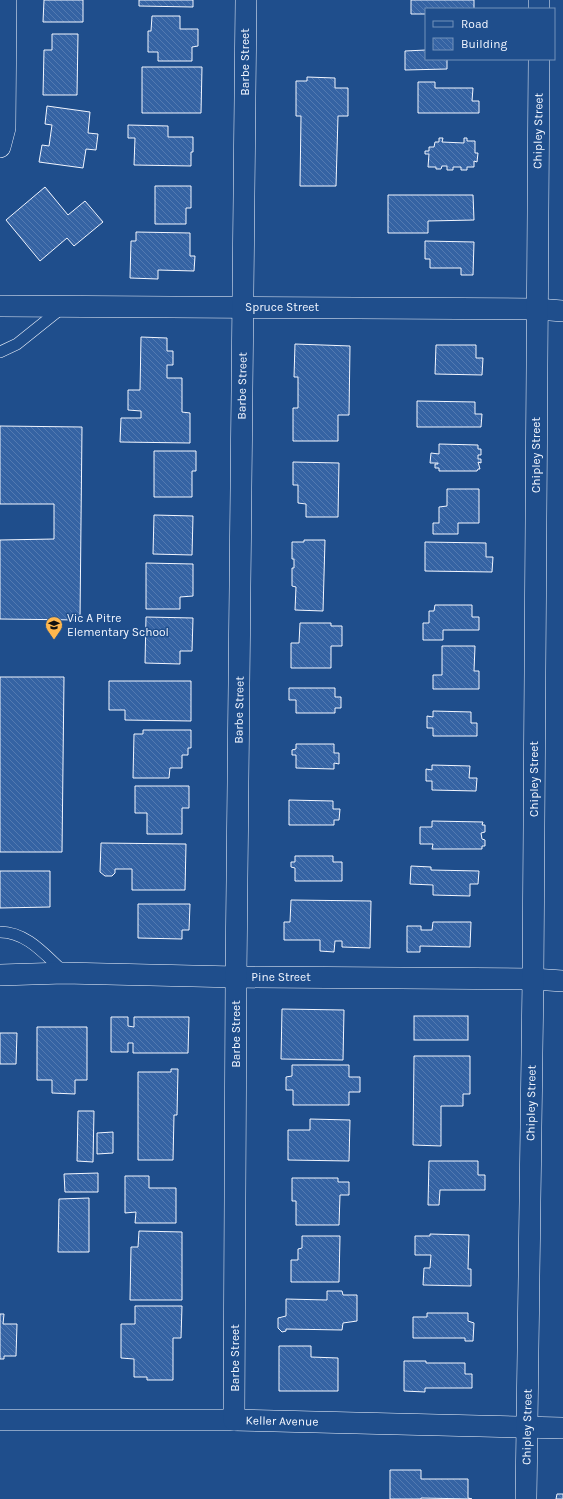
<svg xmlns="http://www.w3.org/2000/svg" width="563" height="1499" viewBox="0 0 563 1499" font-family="Karla,sans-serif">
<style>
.building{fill:url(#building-back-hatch);stroke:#f2f6ff}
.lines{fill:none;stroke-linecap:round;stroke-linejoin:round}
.lane-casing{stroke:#f2f6ff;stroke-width:12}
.street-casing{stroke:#f2f6ff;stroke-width:22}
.lane{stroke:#1f4e8c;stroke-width:11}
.street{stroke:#1f4e8c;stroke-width:21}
.labels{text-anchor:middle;stroke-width:3;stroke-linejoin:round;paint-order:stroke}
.street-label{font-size:12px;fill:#f2f6ff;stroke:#1f4e8c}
.poi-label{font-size:12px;fill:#f2f6ff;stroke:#1f4e8c;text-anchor:start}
</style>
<defs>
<pattern id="building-back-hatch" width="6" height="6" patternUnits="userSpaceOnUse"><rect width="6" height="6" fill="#3563a3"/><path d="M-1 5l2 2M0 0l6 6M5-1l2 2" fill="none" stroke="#537ab1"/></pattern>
</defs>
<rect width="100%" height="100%" fill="#1f4e8c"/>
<g class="building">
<path d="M 44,0 L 83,0 L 83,22 L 43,22 Z"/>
<path d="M 139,0 L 193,0 L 193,7 L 139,6 Z"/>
<path d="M 411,0 L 474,0 L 474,9 L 426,9 L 426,14 L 411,14 Z"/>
<path d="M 152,16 L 180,16 L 180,29 L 198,29 L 198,46 L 192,47 L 192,61 L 158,61 L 158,52 L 148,52 L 148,31 L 151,31 Z"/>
<path d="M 52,34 L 78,34 L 77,95 L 43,95 L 44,50 L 52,50 Z"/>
<path d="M 426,50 L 426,59 L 447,59 L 447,69 L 405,70 L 405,51 Z"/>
<path d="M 142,67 L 202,67 L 201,113 L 142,113 Z"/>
<path d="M 307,77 L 335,78 L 335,88 L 348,88 L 348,116 L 338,116 L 336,186 L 300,186 L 301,116 L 296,116 L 296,81 L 307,81 Z"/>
<path d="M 418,82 L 435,82 L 435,88 L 473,88 L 472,101 L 479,101 L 479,113 L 418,113 Z"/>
<path d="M 47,106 L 90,112 L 88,133 L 98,134 L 96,150 L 86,149 L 83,168 L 39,162 L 42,145 L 49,146 L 52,125 L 45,124 Z"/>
<path d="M 128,125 L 168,126 L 168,137 L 193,137 L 193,152 L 191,152 L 191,166 L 134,165 L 135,138 L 128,138 Z"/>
<path d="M 439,138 L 443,138 L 442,142 L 464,143 L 464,138 L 467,138 L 467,141 L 475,141 L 475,153 L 478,153 L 477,162 L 474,161 L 474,167 L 467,167 L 467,170 L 461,170 L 461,167 L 453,167 L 453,170 L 447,170 L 447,166 L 442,166 L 441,169 L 436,169 L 436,167 L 428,167 L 429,154 L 425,154 L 425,151 L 429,151 L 429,147 L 434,147 L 435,142 L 439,142 Z"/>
<path d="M 155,186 L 191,186 L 191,208 L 186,208 L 186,224 L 155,224 Z"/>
<path d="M 45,187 L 68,215 L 85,201 L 103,222 L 74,246 L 67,238 L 40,261 L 6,220 Z"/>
<path d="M 388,195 L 473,195 L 474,220 L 428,221 L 428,233 L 388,233 Z"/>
<path d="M 136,232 L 190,233 L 190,256 L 195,256 L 194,271 L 158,270 L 158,279 L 130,278 L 131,241 L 136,241 Z"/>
<path d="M 425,241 L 474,242 L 473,275 L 461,275 L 461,268 L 430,268 L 430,259 L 425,259 Z"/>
<path d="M 141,337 L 167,338 L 167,351 L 173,351 L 173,365 L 167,365 L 167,378 L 182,378 L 182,412 L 190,413 L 190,443 L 120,442 L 121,418 L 141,418 L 141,411 L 128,410 L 128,390 L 140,390 Z"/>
<path d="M 295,344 L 350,346 L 349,415 L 338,415 L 338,441 L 293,441 L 293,408 L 298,408 L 298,377 L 294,377 Z"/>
<path d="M 436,345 L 476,345 L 476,358 L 483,358 L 482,375 L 435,374 Z"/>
<path d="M 417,401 L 475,402 L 475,414 L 482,414 L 481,427 L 417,427 Z"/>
<path d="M 0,426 L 82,427 L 80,620 L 0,619 L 0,540 L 54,539 L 54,504 L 0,504 Z"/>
<path d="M 439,444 L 478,445 L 478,449 L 481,449 L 481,455 L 478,455 L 478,459 L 481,459 L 481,463 L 478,462 L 480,469 L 478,469 L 477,471 L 439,471 L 439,468 L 435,468 L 435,464 L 438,464 L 438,463 L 430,463 L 431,453 L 439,454 Z"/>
<path d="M 154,451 L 196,451 L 196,471 L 192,471 L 192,497 L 154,497 Z"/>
<path d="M 293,462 L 339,463 L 338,517 L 306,517 L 306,504 L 298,503 L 298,485 L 293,485 Z"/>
<path d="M 447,489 L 479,489 L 479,523 L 458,523 L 458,534 L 433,534 L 433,523 L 439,523 L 439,507 L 447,506 Z"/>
<path d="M 154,515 L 193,516 L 192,555 L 153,554 Z"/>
<path d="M 304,540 L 325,540 L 323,611 L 295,610 L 296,587 L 292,586 L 292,568 L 294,568 L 294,559 L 292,559 L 292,542 L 304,542 Z"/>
<path d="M 425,542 L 486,543 L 486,557 L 493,557 L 492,572 L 425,571 Z"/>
<path d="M 146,563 L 193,564 L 193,596 L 180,597 L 180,609 L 146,609 Z"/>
<path d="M 435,605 L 472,605 L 472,617 L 479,617 L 479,630 L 443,630 L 443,640 L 423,640 L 423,623 L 429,623 L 429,611 L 434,611 Z"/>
<path d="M 146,617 L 193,618 L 192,651 L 180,651 L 180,664 L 145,663 Z"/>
<path d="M 300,623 L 331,623 L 331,626 L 342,626 L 342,646 L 331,646 L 331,668 L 291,668 L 291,643 L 299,643 Z"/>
<path d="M 442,646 L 475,646 L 474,671 L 479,671 L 479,689 L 433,689 L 433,675 L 442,675 Z"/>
<path d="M 0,677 L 64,677 L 62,852 L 0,852 Z"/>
<path d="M 109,681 L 191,681 L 191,721 L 125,720 L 125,710 L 109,710 Z"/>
<path d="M 289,688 L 335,688 L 335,697 L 341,697 L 341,708 L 335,708 L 335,713 L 296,713 L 296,700 L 289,700 Z"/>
<path d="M 433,711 L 471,712 L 471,723 L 477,723 L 477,736 L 433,736 L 433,728 L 427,728 L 427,716 L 433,717 Z"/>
<path d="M 143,730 L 191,730 L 191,748 L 188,748 L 188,755 L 182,755 L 182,768 L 170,768 L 169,778 L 133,778 L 134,734 L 143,734 Z"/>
<path d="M 296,744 L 334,744 L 334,753 L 339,753 L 339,764 L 334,763 L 334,769 L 296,768 L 296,755 L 292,755 L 292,750 L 296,749 Z"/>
<path d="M 432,765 L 470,766 L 469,778 L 477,778 L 476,791 L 432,790 L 432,781 L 426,781 L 426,769 L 432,770 Z"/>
<path d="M 135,786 L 189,786 L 189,808 L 182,808 L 182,834 L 147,834 L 147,813 L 135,813 Z"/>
<path d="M 289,800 L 333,801 L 333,809 L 340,809 L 339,820 L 334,820 L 334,825 L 289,825 Z"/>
<path d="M 432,821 L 483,822 L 482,825 L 485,825 L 485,832 L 481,833 L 482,839 L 485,840 L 485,846 L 482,846 L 482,849 L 432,849 L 433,844 L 420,844 L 420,827 L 432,827 Z"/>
<path d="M 101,843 L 186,844 L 185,890 L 132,890 L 132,869 L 115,869 L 115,873 L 112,876 L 105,876 L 100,872 Z"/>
<path d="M 295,856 L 333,856 L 333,862 L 342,862 L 342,881 L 295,881 L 295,868 L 291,867 L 291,862 L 295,862 Z"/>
<path d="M 411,866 L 431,867 L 431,870 L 479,871 L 478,884 L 470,884 L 470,896 L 433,895 L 433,885 L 410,884 Z"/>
<path d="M 0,871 L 50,871 L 50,907 L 0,908 Z"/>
<path d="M 291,900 L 371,901 L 370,948 L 342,947 L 342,941 L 335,941 L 334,952 L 320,951 L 320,940 L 284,940 L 284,922 L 290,922 Z"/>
<path d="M 138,904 L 190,904 L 189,930 L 182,930 L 182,939 L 138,938 Z"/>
<path d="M 433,922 L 471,922 L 470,947 L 420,946 L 420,952 L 407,952 L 407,926 L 421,926 L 421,930 L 432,930 Z"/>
<path d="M 282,1009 L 344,1010 L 343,1060 L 281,1059 Z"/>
<rect x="414" y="1016" width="54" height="24"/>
<path d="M 111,1017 L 128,1017 L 128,1026 L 134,1027 L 134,1017 L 189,1017 L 188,1053 L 133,1053 L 133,1043 L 128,1043 L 128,1052 L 111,1052 Z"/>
<path d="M 37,1027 L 87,1027 L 87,1080 L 75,1080 L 75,1094 L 52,1093 L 52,1080 L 37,1080 Z"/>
<path d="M 0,1033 L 17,1033 L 16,1064 L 0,1064 Z"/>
<path d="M 414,1056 L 470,1056 L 470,1094 L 463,1094 L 463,1106 L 441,1106 L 441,1146 L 413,1145 Z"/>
<path d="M 292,1065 L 349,1065 L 349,1077 L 360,1077 L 360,1092 L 349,1092 L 349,1105 L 293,1105 L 293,1090 L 286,1090 L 286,1077 L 292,1076 Z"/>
<path d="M 171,1069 L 178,1069 L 177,1115 L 174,1115 L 173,1160 L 138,1160 L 138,1072 L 171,1072 Z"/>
<path d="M 78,1111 L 94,1111 L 93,1162 L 77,1161 Z"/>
<path d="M 310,1119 L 350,1120 L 349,1161 L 288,1160 L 288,1130 L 310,1130 Z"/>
<path d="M 113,1132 L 113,1153 L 97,1154 L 97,1133 Z"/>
<path d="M 429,1161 L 478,1161 L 478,1175 L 485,1175 L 485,1190 L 440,1190 L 439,1205 L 428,1205 Z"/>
<path d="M 98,1173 L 98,1192 L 65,1192 L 64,1174 Z"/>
<path d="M 125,1176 L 149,1176 L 149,1188 L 176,1188 L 176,1223 L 135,1223 L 136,1212 L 125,1213 Z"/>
<path d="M 292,1178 L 338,1178 L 338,1182 L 349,1182 L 349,1195 L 340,1195 L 339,1225 L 296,1225 L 296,1201 L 292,1201 Z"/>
<path d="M 89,1198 L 89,1252 L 58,1252 L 59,1199 Z"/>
<path d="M 139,1231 L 182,1232 L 182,1300 L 130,1300 L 131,1247 L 138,1247 Z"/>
<path d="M 430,1234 L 469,1235 L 468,1269 L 471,1269 L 471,1286 L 423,1285 L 424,1268 L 430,1268 L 431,1255 L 415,1255 L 415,1236 L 430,1236 Z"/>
<path d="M 302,1236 L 340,1236 L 339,1282 L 291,1282 L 291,1260 L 298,1260 L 298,1249 L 302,1248 Z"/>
<path d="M 327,1291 L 342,1291 L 343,1295 L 357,1295 L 357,1321 L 343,1323 L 342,1330 L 286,1329 L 286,1331 L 282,1332 L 278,1328 L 278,1318 L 286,1316 L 286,1299 L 327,1300 Z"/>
<path d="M 135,1306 L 182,1306 L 181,1338 L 173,1338 L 173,1380 L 147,1380 L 147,1377 L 134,1377 L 134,1359 L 121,1358 L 121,1324 L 135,1324 Z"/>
<path d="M 427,1313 L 468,1313 L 468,1321 L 474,1323 L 473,1341 L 465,1341 L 465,1338 L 413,1338 L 413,1317 L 427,1317 Z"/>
<path d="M 0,1314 L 4,1314 L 3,1324 L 17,1324 L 16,1356 L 4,1356 L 4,1359 L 0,1359 Z"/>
<path d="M 279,1346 L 311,1346 L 311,1357 L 338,1358 L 338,1391 L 279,1391 Z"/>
<path d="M 404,1361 L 426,1361 L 426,1363 L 465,1363 L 465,1374 L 472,1374 L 472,1388 L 425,1388 L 425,1392 L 404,1391 Z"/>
<path d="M 390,1470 L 421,1470 L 421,1479 L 468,1479 L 468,1498 L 472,1499 L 421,1498 L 421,1499 L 390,1499 Z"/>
<path d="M 557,1494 L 563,1494 L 563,1499 L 556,1499 Z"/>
</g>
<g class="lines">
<g class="lane-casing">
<g id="lane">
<path d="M 0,352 L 17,344 L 62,308"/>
<path d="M 0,932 C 27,932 45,955 64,972"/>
</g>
</g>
<g class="street-casing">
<g id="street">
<path d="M 539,9 L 539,0"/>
<path d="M 0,147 L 5,128 L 6,0"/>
<path d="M 0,306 L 537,309 L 563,311"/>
<path d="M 0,975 L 64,973 L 236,977 L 533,979 L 563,981"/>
<path d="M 0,1420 L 234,1420 L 563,1428"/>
<path d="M 234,1420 L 236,977 L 246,0"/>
<path d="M 526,1499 L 533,979 L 539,59"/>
</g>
</g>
<use href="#lane" class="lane"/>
<use href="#street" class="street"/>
</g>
<defs>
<g id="school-pin" transform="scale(0.9)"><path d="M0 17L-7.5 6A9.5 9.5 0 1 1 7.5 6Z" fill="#ffb74d" stroke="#1f4e8c"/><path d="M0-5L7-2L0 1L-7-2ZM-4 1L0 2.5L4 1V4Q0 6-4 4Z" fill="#111"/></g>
</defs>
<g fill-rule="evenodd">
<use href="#school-pin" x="54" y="625"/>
</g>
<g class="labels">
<g class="street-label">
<text transform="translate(245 62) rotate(-90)" y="4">Barbe Street</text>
<text transform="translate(538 131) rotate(-89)" y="4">Chipley Street</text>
<text x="282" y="311">Spruce Street</text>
<text transform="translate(242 386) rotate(-89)" y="4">Barbe Street</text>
<text transform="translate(536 455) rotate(-90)" y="4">Chipley Street</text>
<text transform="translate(239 710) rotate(-89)" y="4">Barbe Street</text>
<text transform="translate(534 779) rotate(-90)" y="4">Chipley Street</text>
<text x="281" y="981">Pine Street</text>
<text transform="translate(236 1034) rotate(-90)" y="4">Barbe Street</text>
<text transform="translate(531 1103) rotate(-89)" y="4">Chipley Street</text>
<text transform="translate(235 1358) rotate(-90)" y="4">Barbe Street</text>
<text transform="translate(282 1421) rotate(1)" y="4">Keller Avenue</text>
<text transform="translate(527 1427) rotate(-89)" y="4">Chipley Street</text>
</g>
<g class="poi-label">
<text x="67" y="622">Vic A Pitre<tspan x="67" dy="14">Elementary School</tspan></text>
</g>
</g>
<rect x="425" y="8" width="130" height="52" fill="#1f4e8c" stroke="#7391ba"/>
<rect x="433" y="21" width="20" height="6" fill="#1f4e8c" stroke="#7391ba"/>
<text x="461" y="28" font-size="12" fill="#f2f6ff">Road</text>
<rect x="433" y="38" width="20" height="12" fill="url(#building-back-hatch)" stroke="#7391ba"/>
<text x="461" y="48" font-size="12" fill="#f2f6ff">Building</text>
</svg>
